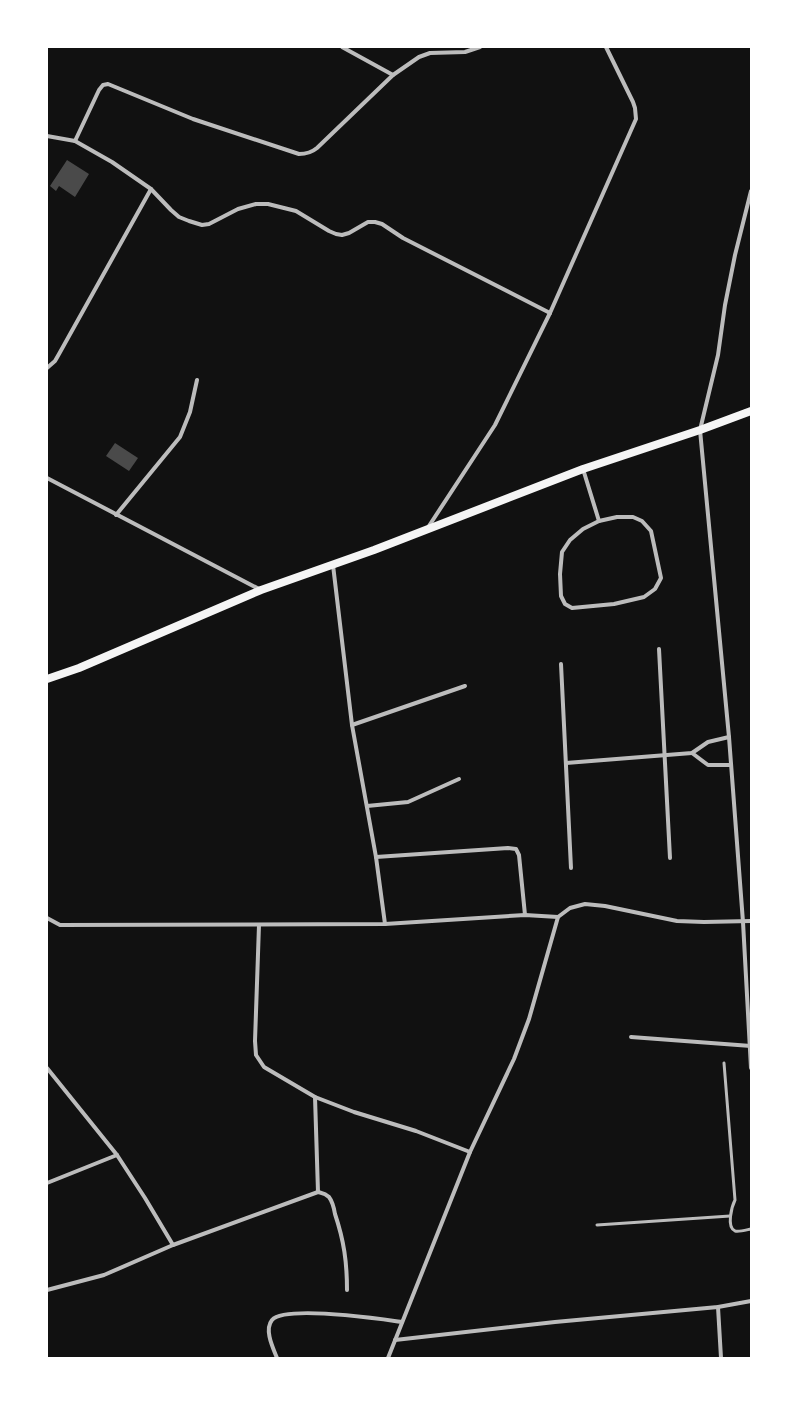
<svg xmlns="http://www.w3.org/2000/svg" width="798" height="1405" viewBox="0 0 798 1405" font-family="Figtree,sans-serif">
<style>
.building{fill:#4a4a4a}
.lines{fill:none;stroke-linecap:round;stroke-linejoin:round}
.service{stroke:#bcbcbc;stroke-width:3}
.minor{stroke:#bcbcbc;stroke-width:4}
.secondary{stroke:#f5f5f5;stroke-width:8}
</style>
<rect width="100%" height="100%" fill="#111"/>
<g class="building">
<path d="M 67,160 L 89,174 L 75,197 L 59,186 L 56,191 L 50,186 Z"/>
<path d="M 115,443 L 138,458 L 129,471 L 106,456 Z"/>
</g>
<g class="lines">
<g class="service">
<path d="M 724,1063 L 735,1200 C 732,1206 726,1227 735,1231 C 739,1232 746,1230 751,1229"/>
<path d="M 597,1225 L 730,1216"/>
</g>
<g class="minor">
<path d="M 342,47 L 393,75"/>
<path d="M 47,136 L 75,141 L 112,162 L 151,189 L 171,210 L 179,217 L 189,221 L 202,225 L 209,224 L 238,209 L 256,204 L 268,204 L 296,211 L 329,231 L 336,234 L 342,235 L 349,233 L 368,222 L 375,222 L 382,224 L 403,238 L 550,313"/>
<path d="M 75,141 L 99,90 L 103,85 L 108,84 L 193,119 L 299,154 C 306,154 311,153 317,148 L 393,75 L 419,57 L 430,53 L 465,52 L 480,47"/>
<path d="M 751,191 L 735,255 L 725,305 L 718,355 L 700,430 L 729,737 L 743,922 L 751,1068"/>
<path d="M 47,368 L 55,361 L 59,354 L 151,189"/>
<path d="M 583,469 L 599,521"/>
<path d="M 47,478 L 261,590"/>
<path d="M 116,515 L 180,437 L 190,412 L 197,380"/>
<path d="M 617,517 L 633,517 L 642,521 L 651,531 L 661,578 L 655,589 L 644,597 L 614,604 L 572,608 L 565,604 L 561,596 L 560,574 L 562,552 L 570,540 L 583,529 L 599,521 Z"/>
<path d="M 427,529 L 495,425 L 550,313 L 636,119 L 635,108 L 633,102 L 606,47"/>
<path d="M 333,565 L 352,725 L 376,857 L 385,924"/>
<path d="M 659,649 L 670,858"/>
<path d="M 561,664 L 571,868"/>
<path d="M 352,725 L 465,686"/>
<path d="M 692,753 L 708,765 L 731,765"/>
<path d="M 566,763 L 692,753 L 708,742 L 729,737"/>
<path d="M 367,806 L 408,802 L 459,779"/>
<path d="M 376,857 L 508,848 L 516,849 L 519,855 L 525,915"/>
<path d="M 47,918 L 60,925 L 385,924 L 525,915 L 558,917"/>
<path d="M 259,925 L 255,1041 L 256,1055 L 264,1067 L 315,1097 L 354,1112 L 416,1131 L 470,1152"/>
<path d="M 631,1037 L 751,1046"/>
<path d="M 47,1068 L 117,1155 L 145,1198 L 173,1245"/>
<path d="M 315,1097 L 318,1192"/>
<path d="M 47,1183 L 117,1155"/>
<path d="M 47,1290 L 104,1275 L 173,1245 L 318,1192 C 322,1193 325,1193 329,1197 C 332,1201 334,1208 335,1214 C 344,1241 347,1262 347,1290"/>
<path d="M 718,1307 L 721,1358"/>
<path d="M 395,1340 L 555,1322 L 718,1307 L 751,1301"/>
<path d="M 277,1358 C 273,1348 264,1330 272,1320 C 286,1305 380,1319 402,1322"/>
<path d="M 388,1358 L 470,1152 L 514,1059 L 529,1019 L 558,917 L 570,908 L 585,904 L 605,906 L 677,921 L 704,922 L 751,921"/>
</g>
<path class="secondary" d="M 47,679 L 79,668 L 261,590 L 374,550 L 583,469 L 700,430 L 751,411"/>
</g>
<rect width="798" height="1405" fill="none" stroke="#ffffff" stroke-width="96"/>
</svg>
